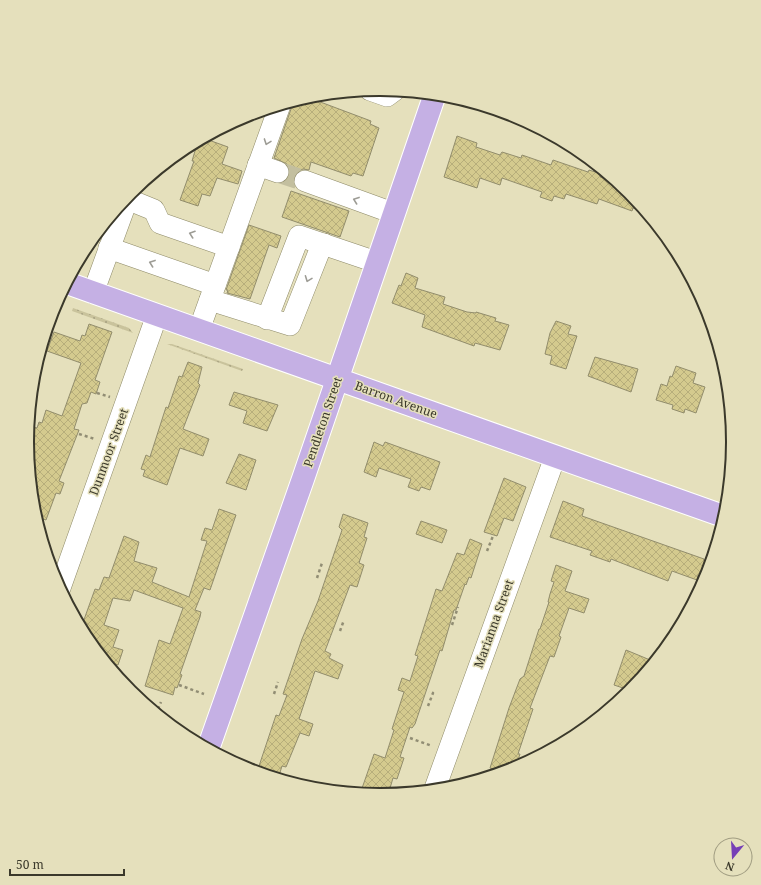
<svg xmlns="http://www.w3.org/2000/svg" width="761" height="885" viewBox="0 0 761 885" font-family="'Noto Serif',serif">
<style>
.green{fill:url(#green-dots)}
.building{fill:url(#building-cross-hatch);stroke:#928d6c}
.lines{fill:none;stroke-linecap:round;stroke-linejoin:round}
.minor-tunnel{stroke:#c3bf9f;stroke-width:21;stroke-dasharray:21 10;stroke-linecap:butt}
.minor-casing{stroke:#8e8a68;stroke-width:22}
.major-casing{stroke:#fff;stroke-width:24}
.path{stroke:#918d74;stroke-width:2.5;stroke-dasharray:3 3;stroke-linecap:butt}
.minor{stroke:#fff;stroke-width:21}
.major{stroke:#c5b0e4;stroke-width:22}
.oneway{stroke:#9d9c95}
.labels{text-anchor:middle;stroke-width:3;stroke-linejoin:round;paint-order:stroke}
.street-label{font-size:12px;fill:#3b392b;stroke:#e5e0bc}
.rim{fill:none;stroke:#3b392b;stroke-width:2}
</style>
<defs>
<pattern id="green-dots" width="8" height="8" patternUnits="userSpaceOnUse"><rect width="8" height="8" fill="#c9c39c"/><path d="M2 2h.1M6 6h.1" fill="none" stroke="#a49f7f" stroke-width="1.8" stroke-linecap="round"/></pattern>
<pattern id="building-cross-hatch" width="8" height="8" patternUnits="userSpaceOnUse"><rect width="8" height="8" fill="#d4ca8e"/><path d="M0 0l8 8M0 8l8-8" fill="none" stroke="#b7ae7b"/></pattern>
</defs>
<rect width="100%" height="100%" fill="#e5e0bc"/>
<g class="green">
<path d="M 73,308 L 129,328 L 133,333 L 72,311 Z"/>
<path d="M 167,344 L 172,344 L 243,369 L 242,371 Z"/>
</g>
<g class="building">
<path d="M 307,97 L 371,121 L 370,124 L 379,128 L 363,176 L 353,173 L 351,176 L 311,162 L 309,170 L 303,169 L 297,172 L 294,177 L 293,183 L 286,181 L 290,170 L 287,164 L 274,158 L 291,109 L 291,102 Z"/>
<path d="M 457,136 L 477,143 L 476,147 L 500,155 L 502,152 L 521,158 L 522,155 L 551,165 L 553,160 L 588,172 L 589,170 L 601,174 L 600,177 L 619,183 L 631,193 L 647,213 L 633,208 L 632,211 L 599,199 L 597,204 L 566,194 L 564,199 L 554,196 L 552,201 L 540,197 L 542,192 L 502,178 L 500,185 L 480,178 L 477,188 L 444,177 Z"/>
<path d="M 203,138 L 228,147 L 222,164 L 242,171 L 238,184 L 217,178 L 210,196 L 202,194 L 198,206 L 180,200 L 194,161 L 192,161 L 198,141 Z"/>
<path d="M 291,191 L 349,211 L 340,237 L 282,217 Z"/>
<path d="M 249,225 L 281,236 L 277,248 L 269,245 L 250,299 L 227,293 L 228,290 L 226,290 Z"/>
<path d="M 406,273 L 418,278 L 415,288 L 445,297 L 443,304 L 467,312 L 476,313 L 476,312 L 496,318 L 495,321 L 509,325 L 500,350 L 475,343 L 474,346 L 422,327 L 425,315 L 392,303 L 399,285 L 401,286 Z"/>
<path d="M 556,321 L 571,326 L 568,334 L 577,336 L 566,369 L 550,364 L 552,356 L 545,354 L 550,333 Z"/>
<path d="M 89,324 L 112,332 L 95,380 L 100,382 L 96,394 L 91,392 L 87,403 L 82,404 L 74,429 L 79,430 L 59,481 L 64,483 L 60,494 L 56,493 L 46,520 L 35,516 L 34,511 L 27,442 L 29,426 L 37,428 L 39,422 L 42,423 L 46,410 L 62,416 L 81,363 L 47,351 L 54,332 L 80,341 L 82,335 L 85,336 Z"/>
<path d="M 595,357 L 638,369 L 631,392 L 588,376 Z"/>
<path d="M 188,362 L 202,367 L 198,383 L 200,385 L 183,429 L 209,439 L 203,456 L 180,448 L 167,485 L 143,476 L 145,470 L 141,469 L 146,455 L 150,457 L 166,407 L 168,408 L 179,376 L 182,377 Z"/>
<path d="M 676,366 L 696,373 L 693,383 L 705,387 L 696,413 L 685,409 L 684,413 L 672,409 L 673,405 L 656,400 L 661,384 L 667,386 L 670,376 L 672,377 Z"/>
<path d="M 234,392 L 278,405 L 267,431 L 243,423 L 247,411 L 229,405 Z"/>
<path d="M 374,442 L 383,446 L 385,442 L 440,462 L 430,490 L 421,487 L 419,491 L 408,487 L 411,479 L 379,468 L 376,477 L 364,472 Z"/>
<path d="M 239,454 L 256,460 L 246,490 L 226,483 Z"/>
<path d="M 504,478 L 526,487 L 513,521 L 504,518 L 497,536 L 484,532 Z"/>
<path d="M 563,501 L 584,509 L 582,516 L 704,559 L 704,561 L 711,564 L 707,578 L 698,575 L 697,580 L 672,571 L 668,581 L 611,559 L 610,562 L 590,555 L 592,551 L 550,537 Z"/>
<path d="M 219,509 L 236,515 L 210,590 L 204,588 L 195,610 L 201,612 L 200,617 L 180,674 L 182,675 L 177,688 L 175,687 L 173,695 L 145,686 L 159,640 L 170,644 L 183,608 L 134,590 L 130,601 L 113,598 L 104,625 L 119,630 L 113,647 L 123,650 L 118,665 L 104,660 L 98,653 L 101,646 L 89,642 L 81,628 L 95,589 L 99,590 L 104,577 L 109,578 L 124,536 L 139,542 L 134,561 L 157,568 L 152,582 L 189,597 L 207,541 L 201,540 L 205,528 L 212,530 Z"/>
<path d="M 343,514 L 368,523 L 364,537 L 367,538 L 359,563 L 364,565 L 357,587 L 350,585 L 325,651 L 331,654 L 329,658 L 343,665 L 338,679 L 315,671 L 299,719 L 313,724 L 309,736 L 300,733 L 286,767 L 282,766 L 278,779 L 258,773 L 259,766 L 276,715 L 279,716 L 287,695 L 283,694 L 302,639 L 318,601 L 342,530 L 339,527 Z"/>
<path d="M 421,521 L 447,530 L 442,543 L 416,534 Z"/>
<path d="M 470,539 L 482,544 L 471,578 L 469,577 L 466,585 L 465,584 L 456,610 L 454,610 L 442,651 L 440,650 L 415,724 L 412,728 L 410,727 L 400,757 L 404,758 L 397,779 L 393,778 L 388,795 L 360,794 L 374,754 L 385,758 L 394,730 L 392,729 L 404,692 L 398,690 L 402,678 L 410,681 L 418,656 L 415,655 L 436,589 L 442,591 L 457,553 L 464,555 Z"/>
<path d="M 556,565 L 572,571 L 565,591 L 589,599 L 584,613 L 569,608 L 559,636 L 561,637 L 554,657 L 550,656 L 530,708 L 533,709 L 518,754 L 520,754 L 515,769 L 495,775 L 497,770 L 490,768 L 509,708 L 520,679 L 524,676 L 539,629 L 540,629 L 549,602 L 548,602 L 550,594 L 554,582 L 551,581 Z"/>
<path d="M 626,650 L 655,662 L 632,691 L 614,685 Z"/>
</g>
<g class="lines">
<path class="minor-tunnel" d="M 278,172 L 305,181"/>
<g class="minor-casing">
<g id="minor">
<path d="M 370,90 L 387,96 L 395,90"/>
<path d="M 258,165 L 278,172"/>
<path d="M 305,181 L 393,213"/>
<path d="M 127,199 L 154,210 L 160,223 L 229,247"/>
<path d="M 109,248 L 215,285"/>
<path d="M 93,293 L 129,195"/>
<path d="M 210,300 L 290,325 L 321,247 L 324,244"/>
<path d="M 267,319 L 299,236 L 376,262"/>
<path d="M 199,330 L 280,105"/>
<path d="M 60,588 L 157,315"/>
<path d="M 434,791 L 555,457"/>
</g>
</g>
<g class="major-casing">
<g id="major">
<path d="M 67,283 L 726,517"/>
<path d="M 208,749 L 303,479 L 435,94"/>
</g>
</g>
<g class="path">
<path d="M 97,393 L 110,397"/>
<path d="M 79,434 L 95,439"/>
<path d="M 487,551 L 493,536"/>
<path d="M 317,578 L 322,563 L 324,563"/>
<path d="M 452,625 L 458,607"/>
<path d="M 340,631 L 344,620"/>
<path d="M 179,685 L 204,694"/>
<path d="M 274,694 L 278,682"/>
<path d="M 428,706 L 433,693 L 429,692"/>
<path d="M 158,709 L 161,702"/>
<path d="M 410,738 L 432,746"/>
</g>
<use href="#minor" class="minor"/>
<use href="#major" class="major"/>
</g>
<defs><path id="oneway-chevron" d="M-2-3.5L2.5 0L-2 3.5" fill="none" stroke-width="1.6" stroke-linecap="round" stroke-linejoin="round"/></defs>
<g class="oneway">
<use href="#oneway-chevron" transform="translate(267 142) rotate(110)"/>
<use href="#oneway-chevron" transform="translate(356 200) rotate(-160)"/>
<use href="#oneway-chevron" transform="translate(192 234) rotate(-161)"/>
<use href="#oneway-chevron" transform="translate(152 263) rotate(-160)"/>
<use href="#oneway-chevron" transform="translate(308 279) rotate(111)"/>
</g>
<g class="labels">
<g class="street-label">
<text transform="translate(396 400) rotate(20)" y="4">Barron Avenue</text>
<text transform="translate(323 422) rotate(-71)" y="4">Pendleton Street</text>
<text transform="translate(109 452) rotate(-70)" y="4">Dunmoor Street</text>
<text transform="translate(494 624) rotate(-70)" y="4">Marianna Street</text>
</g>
</g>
<path d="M0 0H761V885H0ZM34 442a346 346 0 1 1 692 0a346 346 0 1 1-692 0Z" fill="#e5e0bc" fill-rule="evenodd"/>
<path class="rim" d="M34 442a346 346 0 1 1 692 0a346 346 0 1 1-692 0Z"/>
<g transform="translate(733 857) rotate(198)"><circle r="19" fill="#e5e0bc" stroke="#a19d82"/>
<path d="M0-3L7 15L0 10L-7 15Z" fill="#763fb6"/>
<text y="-6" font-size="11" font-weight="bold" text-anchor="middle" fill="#3b392b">N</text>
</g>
<path d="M10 869v6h114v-6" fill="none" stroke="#3b392b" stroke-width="2"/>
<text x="16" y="869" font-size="12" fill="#3b392b" stroke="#e5e0bc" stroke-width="3" paint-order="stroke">50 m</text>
</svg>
